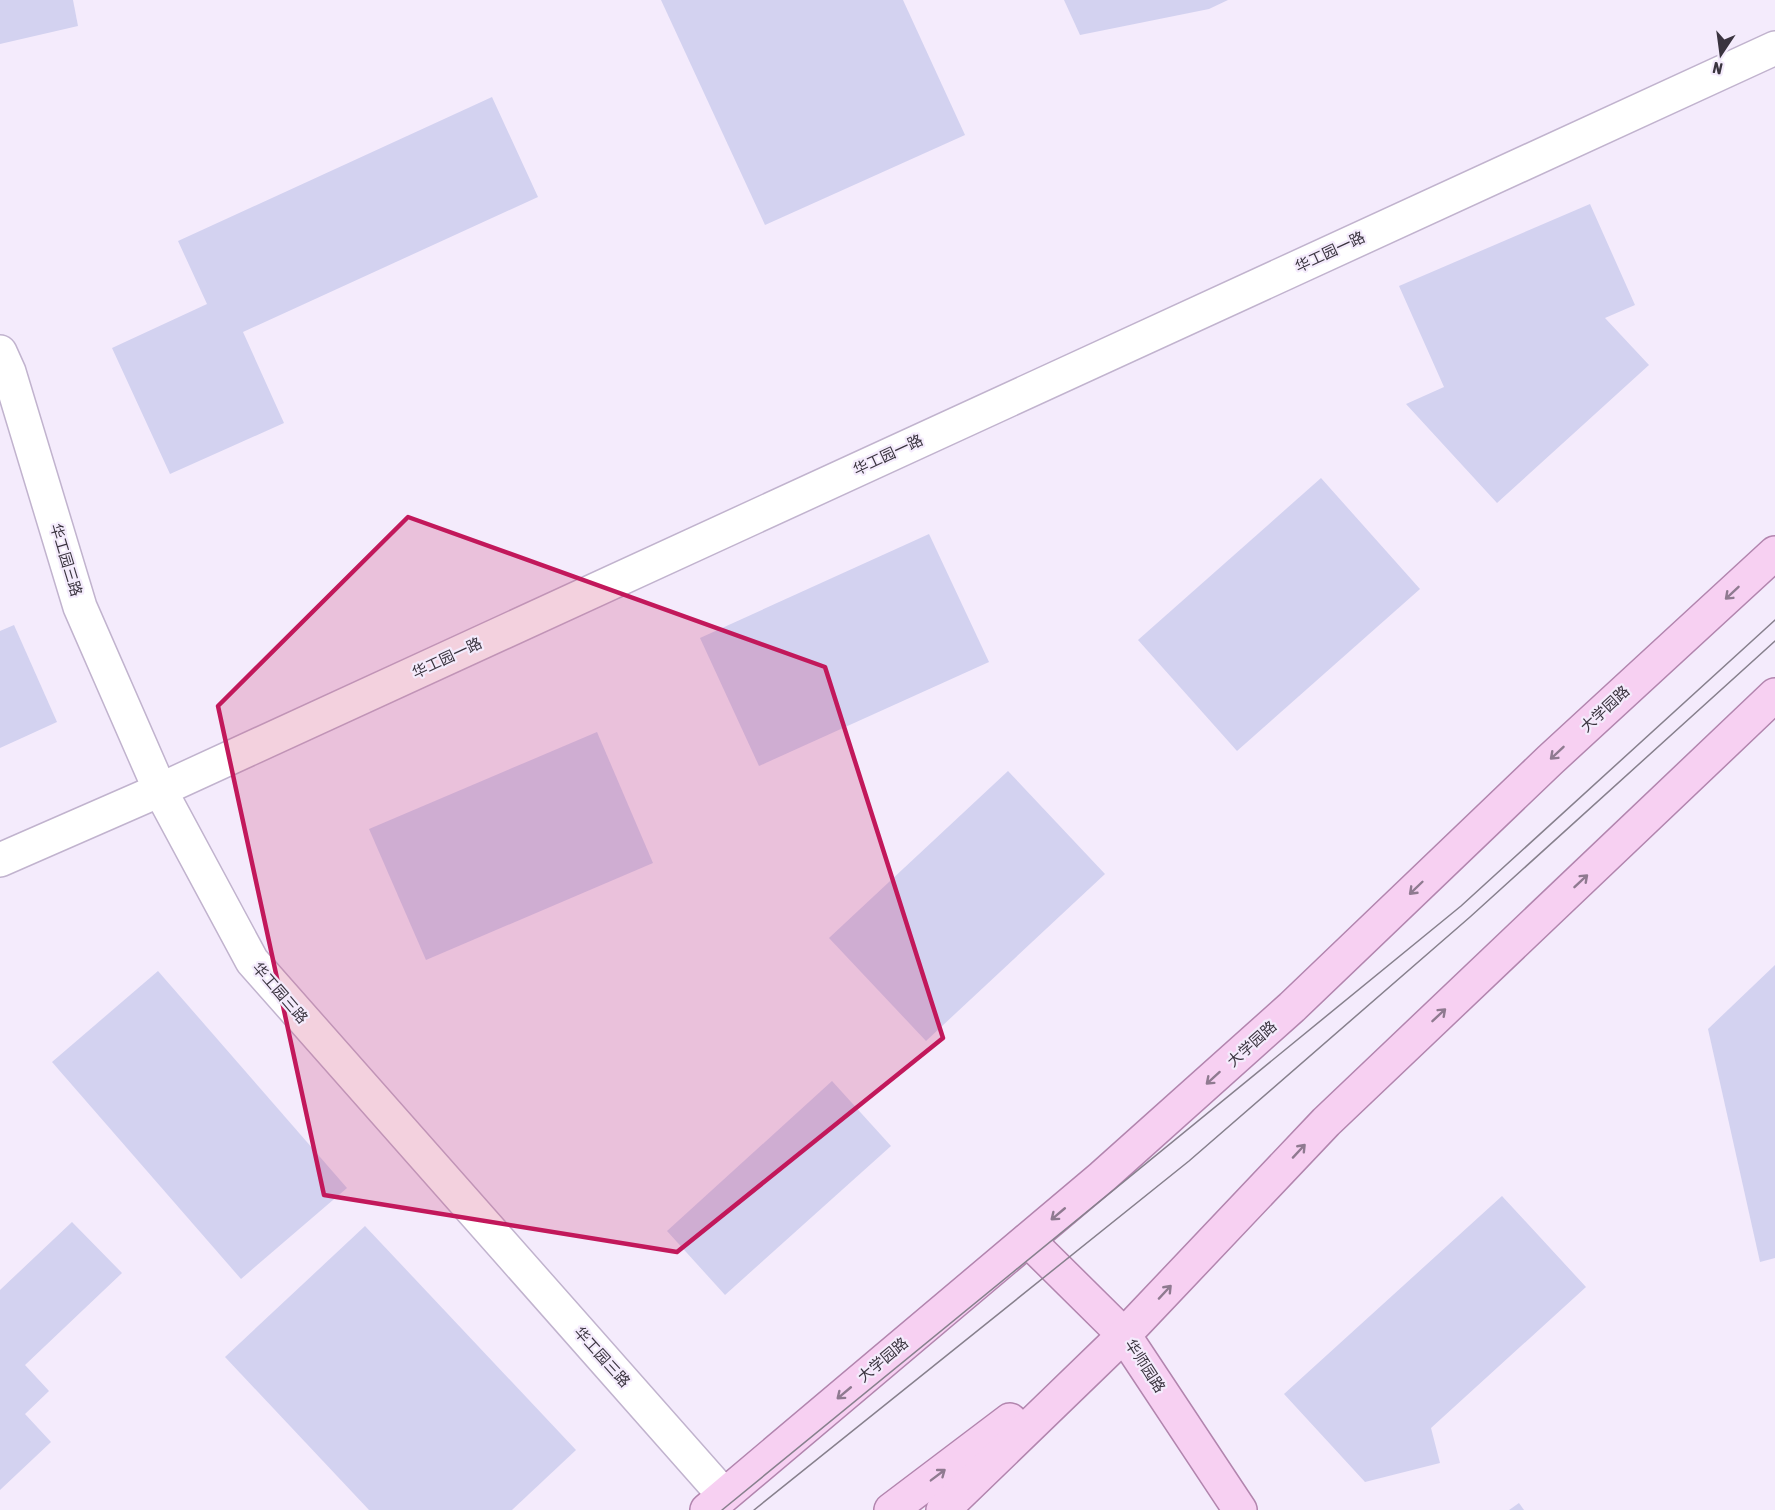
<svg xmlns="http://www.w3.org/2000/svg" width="1775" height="1510" viewBox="0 0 1775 1510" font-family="'Asap Condensed','Noto Sans SC',sans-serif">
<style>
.building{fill:#d3d2f0}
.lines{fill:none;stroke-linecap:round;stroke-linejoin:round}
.minor-casing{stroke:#c1b3ce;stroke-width:36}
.major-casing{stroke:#b285ae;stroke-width:36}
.minor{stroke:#fff;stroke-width:33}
.major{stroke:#f7d0f2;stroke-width:33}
.tram{stroke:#87808d;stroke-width:1.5}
.oneway{stroke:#8f7a90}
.marked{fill:#c2185b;fill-opacity:0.2;stroke:#c2185b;stroke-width:4.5;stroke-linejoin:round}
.labels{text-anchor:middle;stroke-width:4.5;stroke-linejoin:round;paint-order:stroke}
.street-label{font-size:15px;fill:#3a343f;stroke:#f4ebfc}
</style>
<rect width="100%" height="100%" fill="#f4ebfc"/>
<g class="building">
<path d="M 0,0 L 73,0 L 78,26 L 0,44 Z"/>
<path d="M 661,0 L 903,0 L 965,135 L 765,225 Z"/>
<path d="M 1064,0 L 1228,0 L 1209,9 L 1080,35 Z"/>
<path d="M 492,97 L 538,197 L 243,332 L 284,423 L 170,474 L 112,348 L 207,304 L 178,241 Z"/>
<path d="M 1590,204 L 1635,305 L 1605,318 L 1649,365 L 1497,503 L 1406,404 L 1444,387 L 1399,286 Z"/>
<path d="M 1321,478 L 1420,589 L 1237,751 L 1138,640 Z"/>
<path d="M 929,534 L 989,662 L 759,766 L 700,638 Z"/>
<path d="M 14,625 L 57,722 L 0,748 L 0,631 Z"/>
<path d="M 597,732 L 653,863 L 426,960 L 369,829 Z"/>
<path d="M 1008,771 L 1105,874 L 926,1041 L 829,938 Z"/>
<path d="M 1775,965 L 1775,1258 L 1760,1262 L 1708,1029 Z"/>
<path d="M 158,971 L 347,1188 L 241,1279 L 52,1062 Z"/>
<path d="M 832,1081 L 891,1146 L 725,1295 L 667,1231 Z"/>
<path d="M 1502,1196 L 1586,1287 L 1431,1428 L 1440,1463 L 1365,1482 L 1284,1394 Z"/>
<path d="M 72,1222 L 122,1273 L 25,1365 L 49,1391 L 25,1414 L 51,1442 L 0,1490 L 0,1290 Z"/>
<path d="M 365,1226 L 576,1450 L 512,1510 L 369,1510 L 225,1357 Z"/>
<path d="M 1519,1503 L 1524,1510 L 1509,1510 Z"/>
</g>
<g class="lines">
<g class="minor-casing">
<g id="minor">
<path d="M 0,352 L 9,372 L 80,607 L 160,790 L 252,961 L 723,1494"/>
<path d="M 0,860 L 160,790 L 1775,48"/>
</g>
</g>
<g class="major-casing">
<g id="major">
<path d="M 1028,1240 L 1124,1335 L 1240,1510"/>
<path d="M 707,1510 L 1102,1177 L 1292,1007 L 1550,760 L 1775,553"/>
<path d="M 891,1510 L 1010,1420"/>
<path d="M 943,1510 L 1124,1335 L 1326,1122 L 1775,695"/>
</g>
</g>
<use href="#minor" class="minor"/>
<use href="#major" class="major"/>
<g class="tram">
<path d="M 722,1510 L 1461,906 L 1775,620"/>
<path d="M 754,1510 L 1189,1161 L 1470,917 L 1775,641"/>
</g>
</g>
<defs><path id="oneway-shaft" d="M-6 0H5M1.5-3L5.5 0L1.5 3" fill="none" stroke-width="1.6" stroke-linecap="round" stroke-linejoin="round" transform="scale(1.5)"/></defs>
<g class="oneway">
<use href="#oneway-shaft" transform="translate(1732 593) rotate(137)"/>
<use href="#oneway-shaft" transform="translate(1557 753) rotate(137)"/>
<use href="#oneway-shaft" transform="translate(1581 881) rotate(-43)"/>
<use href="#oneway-shaft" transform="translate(1416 888) rotate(136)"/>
<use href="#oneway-shaft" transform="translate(1439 1015) rotate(-43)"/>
<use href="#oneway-shaft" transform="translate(1213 1078) rotate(138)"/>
<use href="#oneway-shaft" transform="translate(1299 1151) rotate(-47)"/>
<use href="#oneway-shaft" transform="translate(1058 1214) rotate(140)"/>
<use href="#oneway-shaft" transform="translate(1165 1292) rotate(-47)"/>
<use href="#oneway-shaft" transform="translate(844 1393) rotate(140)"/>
<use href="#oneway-shaft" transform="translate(938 1475) rotate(-37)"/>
</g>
<path class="marked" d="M 408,517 L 825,667 L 943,1038 L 677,1252 L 324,1195 L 218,706 Z"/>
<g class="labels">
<g class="street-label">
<text transform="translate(1330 252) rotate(-25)" y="5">华工园一路</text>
<text transform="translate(888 455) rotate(-25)" y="5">华工园一路</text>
<text transform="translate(66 560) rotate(73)" y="5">华工园三路</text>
<text transform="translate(447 658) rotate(-25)" y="5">华工园一路</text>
<text transform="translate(1605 709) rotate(-43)" y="5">大学园路</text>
<text transform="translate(280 993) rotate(49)" y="5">华工园三路</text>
<text transform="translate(1252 1044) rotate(-42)" y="5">大学园路</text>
<text transform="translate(602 1357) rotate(48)" y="5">华工园三路</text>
<text transform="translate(883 1360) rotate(-40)" y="5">大学园路</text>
<text transform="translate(1145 1366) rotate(57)" y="5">华师园路</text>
</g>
</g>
<g transform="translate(1721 54) rotate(193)" stroke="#f4ebfc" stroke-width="4.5" paint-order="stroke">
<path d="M0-4.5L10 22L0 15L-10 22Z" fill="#3a343f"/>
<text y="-9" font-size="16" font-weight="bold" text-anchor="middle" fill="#3a343f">N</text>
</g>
</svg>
